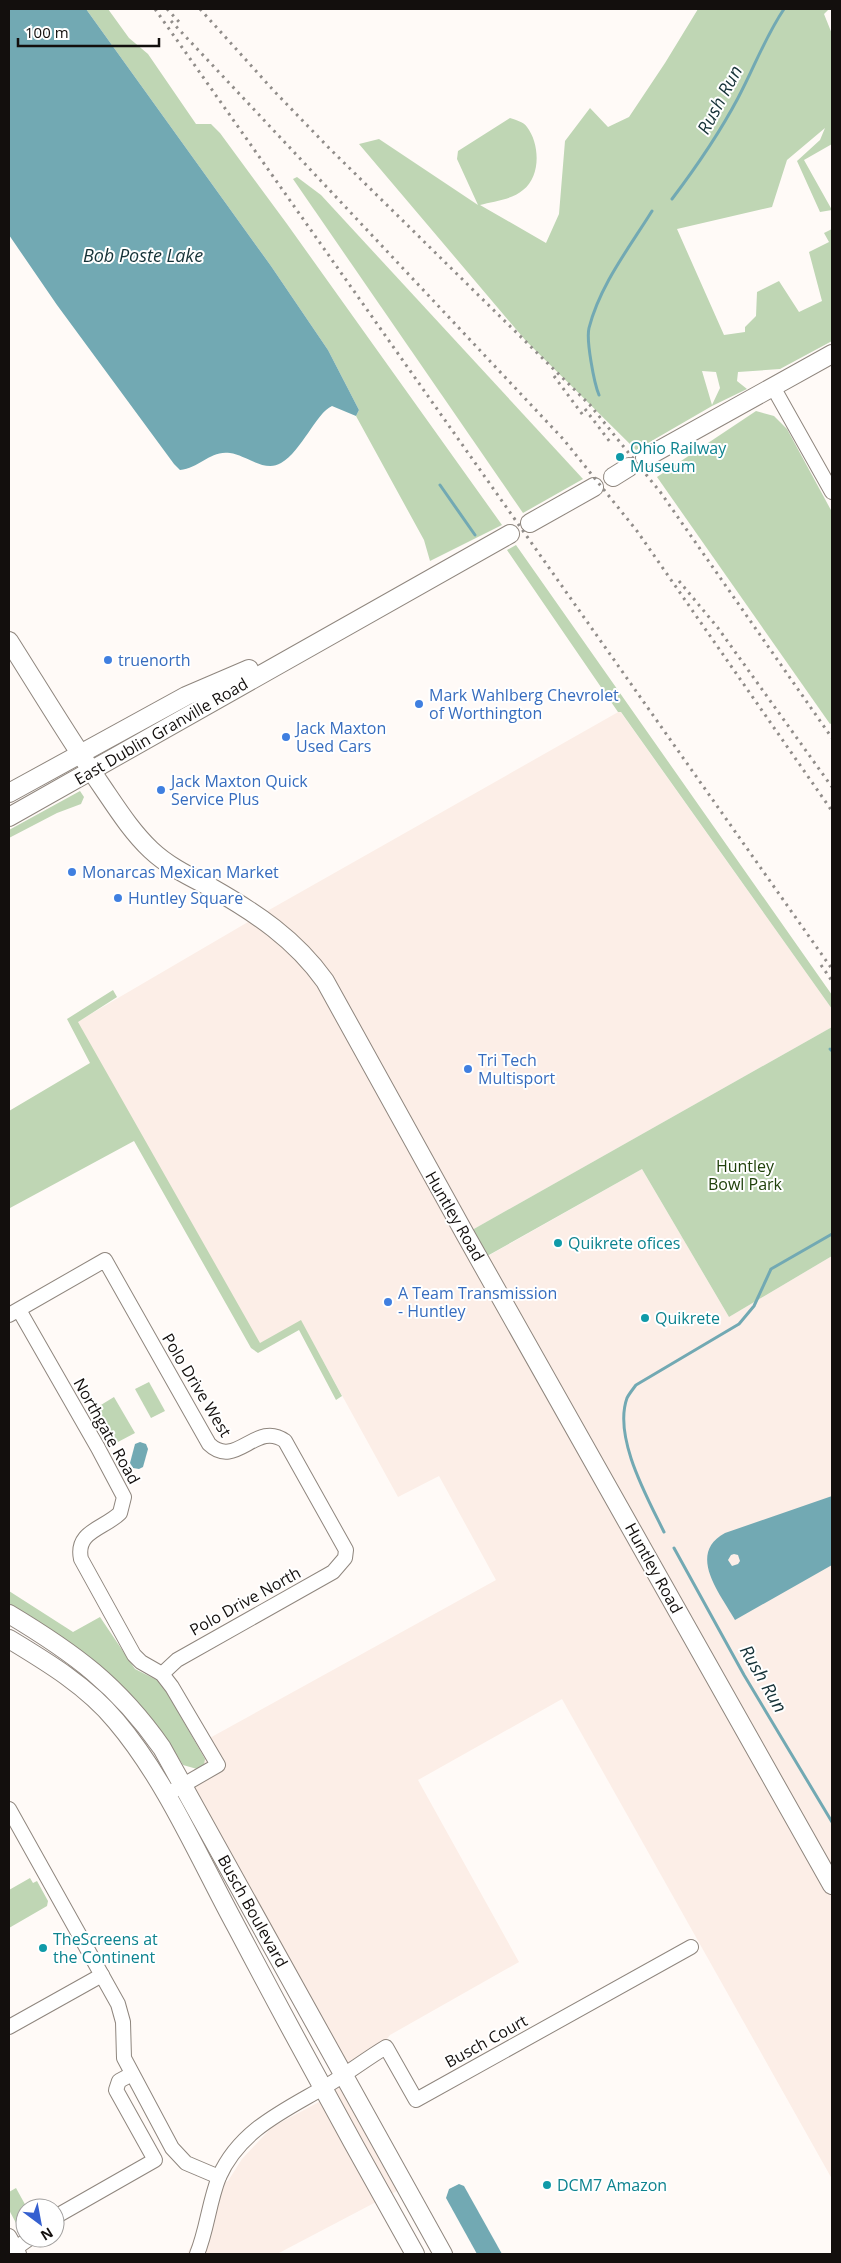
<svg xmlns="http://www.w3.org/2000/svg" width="841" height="2263" viewBox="0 0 841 2263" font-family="'Open Sans',sans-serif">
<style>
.industrial{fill:#fceee7}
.green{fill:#bfd6b4;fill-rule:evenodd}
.water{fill:#72a9b3;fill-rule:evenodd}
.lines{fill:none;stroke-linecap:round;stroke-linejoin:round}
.stream{stroke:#72a9b3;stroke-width:3}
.minor-casing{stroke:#8f867e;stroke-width:16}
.major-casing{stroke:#8f867e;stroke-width:20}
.minor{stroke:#fff;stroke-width:14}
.major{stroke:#fff;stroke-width:18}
.rail{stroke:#918d8a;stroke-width:3;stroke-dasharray:2.5 5;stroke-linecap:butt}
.culture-dot{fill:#0f9aa8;stroke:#fff;stroke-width:2}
.shop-dot{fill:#3f7fe0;stroke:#fff;stroke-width:2}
.labels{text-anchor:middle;stroke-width:4;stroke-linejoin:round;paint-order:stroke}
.culture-label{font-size:16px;fill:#0d838f;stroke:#fff;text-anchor:start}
.shop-label{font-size:16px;fill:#366cbe;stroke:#fff;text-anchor:start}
.street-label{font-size:16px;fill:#130f0d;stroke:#fff}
.park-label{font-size:16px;fill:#20410b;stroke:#fff}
.water-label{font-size:18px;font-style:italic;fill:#153237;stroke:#fff}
</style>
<rect width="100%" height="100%" fill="#fffaf7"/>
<path class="industrial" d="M 620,711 L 832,1009 L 832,1027 L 465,1234 L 481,1260 L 642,1169 L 729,1317 L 832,1256 L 832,2179 L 562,1699 L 418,1780 L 519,1962 L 390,2035 L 375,2054 L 334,2077 L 397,2191 L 277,2254 L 187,2254 L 194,2240 L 212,2184 L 228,2181 L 242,2159 L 272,2127 L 319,2102 L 334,2077 L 171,1785 L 202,1767 L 205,1759 L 197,1745 L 496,1580 L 439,1476 L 398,1497 L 301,1321 L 260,1344 L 77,1022 L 248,922 Z"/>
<g class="green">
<path d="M 86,9 L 108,9 L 129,38 L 148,54 L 196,124 L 211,124 L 220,133 L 287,224 L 502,525 L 430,561 L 424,540 L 356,416 L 359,410 L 328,350 L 271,266 Z"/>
<path d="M 698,9 L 829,9 L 824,14 L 832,34 L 832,144 L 804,160 L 832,210 L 820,212 L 797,161 L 820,140 L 825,128 L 787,160 L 772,207 L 677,229 L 724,335 L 745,332 L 745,327 L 756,316 L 757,292 L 779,281 L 799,312 L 822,301 L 809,252 L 829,242 L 824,233 L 832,229 L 832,341 L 780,369 L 738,372 L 737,381 L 747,389 L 712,406 L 636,450 L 526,341 L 359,144 L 379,139 L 478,205 L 457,159 L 458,151 L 510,118 C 516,120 524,122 527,127 C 540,144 541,176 523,190 C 512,200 493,201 480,205 L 546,243 L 559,214 L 565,141 L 590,108 L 608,127 L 629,117 L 665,63 ZM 702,371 L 716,372 L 720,388 L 712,405 Z"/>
<path d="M 297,177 L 321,195 L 583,479 L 523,513 L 293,179 Z"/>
<path d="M 756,411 L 774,416 L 787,429 L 832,512 L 832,723 L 830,724 L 657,477 Z"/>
<path d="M 516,545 L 832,995 L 832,1009 L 621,712 L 618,712 L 507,550 Z"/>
<path d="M 80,791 L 84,797 L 81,804 L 57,813 L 9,838 L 9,830 Z"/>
<path d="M 113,990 L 117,997 L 78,1022 L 260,1343 L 301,1320 L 342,1396 L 336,1400 L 299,1330 L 258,1353 L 251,1348 L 134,1141 L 10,1208 L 9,1206 L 9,1111 L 90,1063 L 67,1019 Z"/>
<path d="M 832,1027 L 832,1256 L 729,1317 L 642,1169 L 480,1260 L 465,1234 Z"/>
<path d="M 149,1382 L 165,1411 L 151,1418 L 135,1389 Z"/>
<path d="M 114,1397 L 135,1433 L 116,1443 L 96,1408 Z"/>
<path d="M 9,1591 L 73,1632 L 100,1617 L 135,1669 L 161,1682 L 205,1759 L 204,1765 L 197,1769 L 183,1765 C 173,1749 163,1732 151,1718 C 112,1670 61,1635 9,1604 Z"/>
<path d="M 30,1878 L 33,1883 L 37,1881 L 48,1901 L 47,1906 L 9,1928 L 9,1890 Z"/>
<path d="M 16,2188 L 27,2208 L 25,2208 L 25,2218 L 16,2223 L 9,2210 L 9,2192 Z"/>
</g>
<g class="water">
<path d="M 9,9 L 86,9 L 271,266 L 328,350 L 359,410 L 356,416 L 332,406 C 316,413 302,451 281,463 C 265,473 246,455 230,453 C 210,450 200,468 180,470 L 174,464 L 57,305 L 9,235 Z"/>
<path d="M 140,1442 L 146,1444 L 148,1449 L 143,1467 L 139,1469 L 133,1468 L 130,1463 L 135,1444 Z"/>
<path d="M 832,1496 L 832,1565 L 735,1620 C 721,1595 686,1554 725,1533 ZM 734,1554 L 738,1555 L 740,1561 L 738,1564 L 732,1566 L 728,1560 L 731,1555 Z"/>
<path d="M 459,2184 L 464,2186 L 502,2254 L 477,2254 L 446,2198 L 449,2189 Z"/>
</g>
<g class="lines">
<g class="stream">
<path d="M 672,199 C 697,166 719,134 738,98 C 754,68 765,37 784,9"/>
<path d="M 599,395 C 594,383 586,340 589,328 C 600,285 629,248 652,211"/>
<path d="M 440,485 L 475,535"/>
<path d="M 830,1049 L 832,1051"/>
<path d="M 664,1532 C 647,1497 613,1437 627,1398 C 629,1394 633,1389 636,1385 L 739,1324 L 754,1306 L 771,1269 L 832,1234"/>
<path d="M 674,1548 L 744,1675 L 832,1822"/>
</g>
<g class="minor-casing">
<g id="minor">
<path d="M 773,387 L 832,492"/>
<path d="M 19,1310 L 98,1448 L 124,1497 L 120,1513 C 104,1529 75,1531 81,1559 L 134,1655 L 141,1662 L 162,1674 L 172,1687 L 218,1765 L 166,1795"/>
<path d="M 9,1315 L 105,1260 L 209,1444 C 236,1470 256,1420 285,1441 L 346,1550 L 345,1558 L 333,1572 L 177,1660 L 162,1674"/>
<path d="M 9,1809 L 118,2004 L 123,2022 L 124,2058 L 172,2148 L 186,2163 L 219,2177"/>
<path d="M 9,2027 L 102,1975"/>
<path d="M 55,2217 L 155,2160 L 116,2090 L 119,2081 L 132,2074"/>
<path d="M 9,2236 L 19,2254"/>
<path d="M 9,2253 L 30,2238"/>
<path d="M 197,2254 C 207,2230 209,2202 219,2177 C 240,2129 286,2110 328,2085 C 348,2073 366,2059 386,2047 L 416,2100 L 691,1947"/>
</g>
</g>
<g class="major-casing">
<g id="major">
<path d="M 645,458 L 832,354"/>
<path d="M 613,477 L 629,467"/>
<path d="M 530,523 L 594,487"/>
<path d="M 9,641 C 40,690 70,740 103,788 C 118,810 132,832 151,850 C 169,867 191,877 212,888 C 256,913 295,939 325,981 L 465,1234 L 832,1885"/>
<path d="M 9,793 L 186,696 L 249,669"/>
<path d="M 9,817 L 510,534"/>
<path d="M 9,1614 C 74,1653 118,1685 162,1748 L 443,2254"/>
<path d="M 9,1639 C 47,1662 87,1686 116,1721 C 166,1780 199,1858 236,1926 C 294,2036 354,2146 415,2254"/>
</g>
</g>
<use href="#minor" class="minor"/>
<use href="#major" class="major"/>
<g class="rail">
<path d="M 155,9 L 832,969"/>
<path d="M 167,9 L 181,24"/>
<path d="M 200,9 L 274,91 L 329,148 L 590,405 L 661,493 L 832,738"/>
<path d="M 171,21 L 564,440 L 637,531 L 832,811"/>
<path d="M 554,376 L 585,418"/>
<path d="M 585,409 L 610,442"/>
<path d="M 679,581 L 718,628 L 832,787"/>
<path d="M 821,965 L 832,981"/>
</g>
</g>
<g class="culture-dot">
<circle cx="620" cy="457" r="5"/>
<circle cx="558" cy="1243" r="5"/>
<circle cx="645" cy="1318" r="5"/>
<circle cx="43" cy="1948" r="5"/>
<circle cx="547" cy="2185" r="5"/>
</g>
<g class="shop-dot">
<circle cx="108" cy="660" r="5"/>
<circle cx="419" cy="704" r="5"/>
<circle cx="286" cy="737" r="5"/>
<circle cx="161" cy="790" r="5"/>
<circle cx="72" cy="872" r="5"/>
<circle cx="118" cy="898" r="5"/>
<circle cx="468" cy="1069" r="5"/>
<circle cx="388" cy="1302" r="5"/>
</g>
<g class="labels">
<g class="culture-label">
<text x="630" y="454">Ohio Railway<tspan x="630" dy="18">Museum</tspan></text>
<text x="568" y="1249">Quikrete ofices</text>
<text x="655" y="1324">Quikrete</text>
<text x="53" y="1945">TheScreens at<tspan x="53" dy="18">the Continent</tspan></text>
<text x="557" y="2191">DCM7 Amazon</text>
</g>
<g class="shop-label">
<text x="118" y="666">truenorth</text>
<text x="429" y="701">Mark Wahlberg Chevrolet<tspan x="429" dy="18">of Worthington</tspan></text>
<text x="296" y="734">Jack Maxton<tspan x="296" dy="18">Used Cars</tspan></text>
<text x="171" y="787">Jack Maxton Quick<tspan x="171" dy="18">Service Plus</tspan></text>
<text x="82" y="878">Monarcas Mexican Market</text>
<text x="128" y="904">Huntley Square</text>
<text x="478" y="1066">Tri Tech<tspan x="478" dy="18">Multisport</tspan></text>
<text x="398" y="1299">A Team Transmission<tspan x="398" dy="18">- Huntley</tspan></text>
</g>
<g class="street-label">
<text transform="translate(161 731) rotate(-30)" y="6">East Dublin Granville Road</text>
<text transform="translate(455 1216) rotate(60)" y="6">Huntley Road</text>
<text transform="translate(197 1385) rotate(59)" y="6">Polo Drive West</text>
<text transform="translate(107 1431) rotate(61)" y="6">Northgate Road</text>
<text transform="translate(654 1568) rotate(61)" y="6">Huntley Road</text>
<text transform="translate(245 1601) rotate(-29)" y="6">Polo Drive North</text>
<text transform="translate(253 1911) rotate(61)" y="6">Busch Boulevard</text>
<text transform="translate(486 2041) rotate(-29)" y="6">Busch Court</text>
</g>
<g class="park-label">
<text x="745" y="1172">Huntley<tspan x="745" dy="18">Bowl Park</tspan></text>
</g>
<g class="water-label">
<text transform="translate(720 100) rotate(-62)" y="6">Rush Run</text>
<text x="143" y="262">Bob Poste Lake</text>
<text transform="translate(763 1679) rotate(60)" y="6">Rush Run</text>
</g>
</g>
<rect width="841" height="2263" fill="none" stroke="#130f0d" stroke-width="20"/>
<g transform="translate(40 2223) rotate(148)"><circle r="24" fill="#ffffff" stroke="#a19f9e"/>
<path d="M0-4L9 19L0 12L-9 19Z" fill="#3560d0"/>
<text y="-8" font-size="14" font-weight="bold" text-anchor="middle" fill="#130f0d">N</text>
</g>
<path d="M18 38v8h141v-8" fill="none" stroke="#130f0d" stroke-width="2.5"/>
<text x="25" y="38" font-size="15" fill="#130f0d" stroke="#ffffff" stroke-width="4" paint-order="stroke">100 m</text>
</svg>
